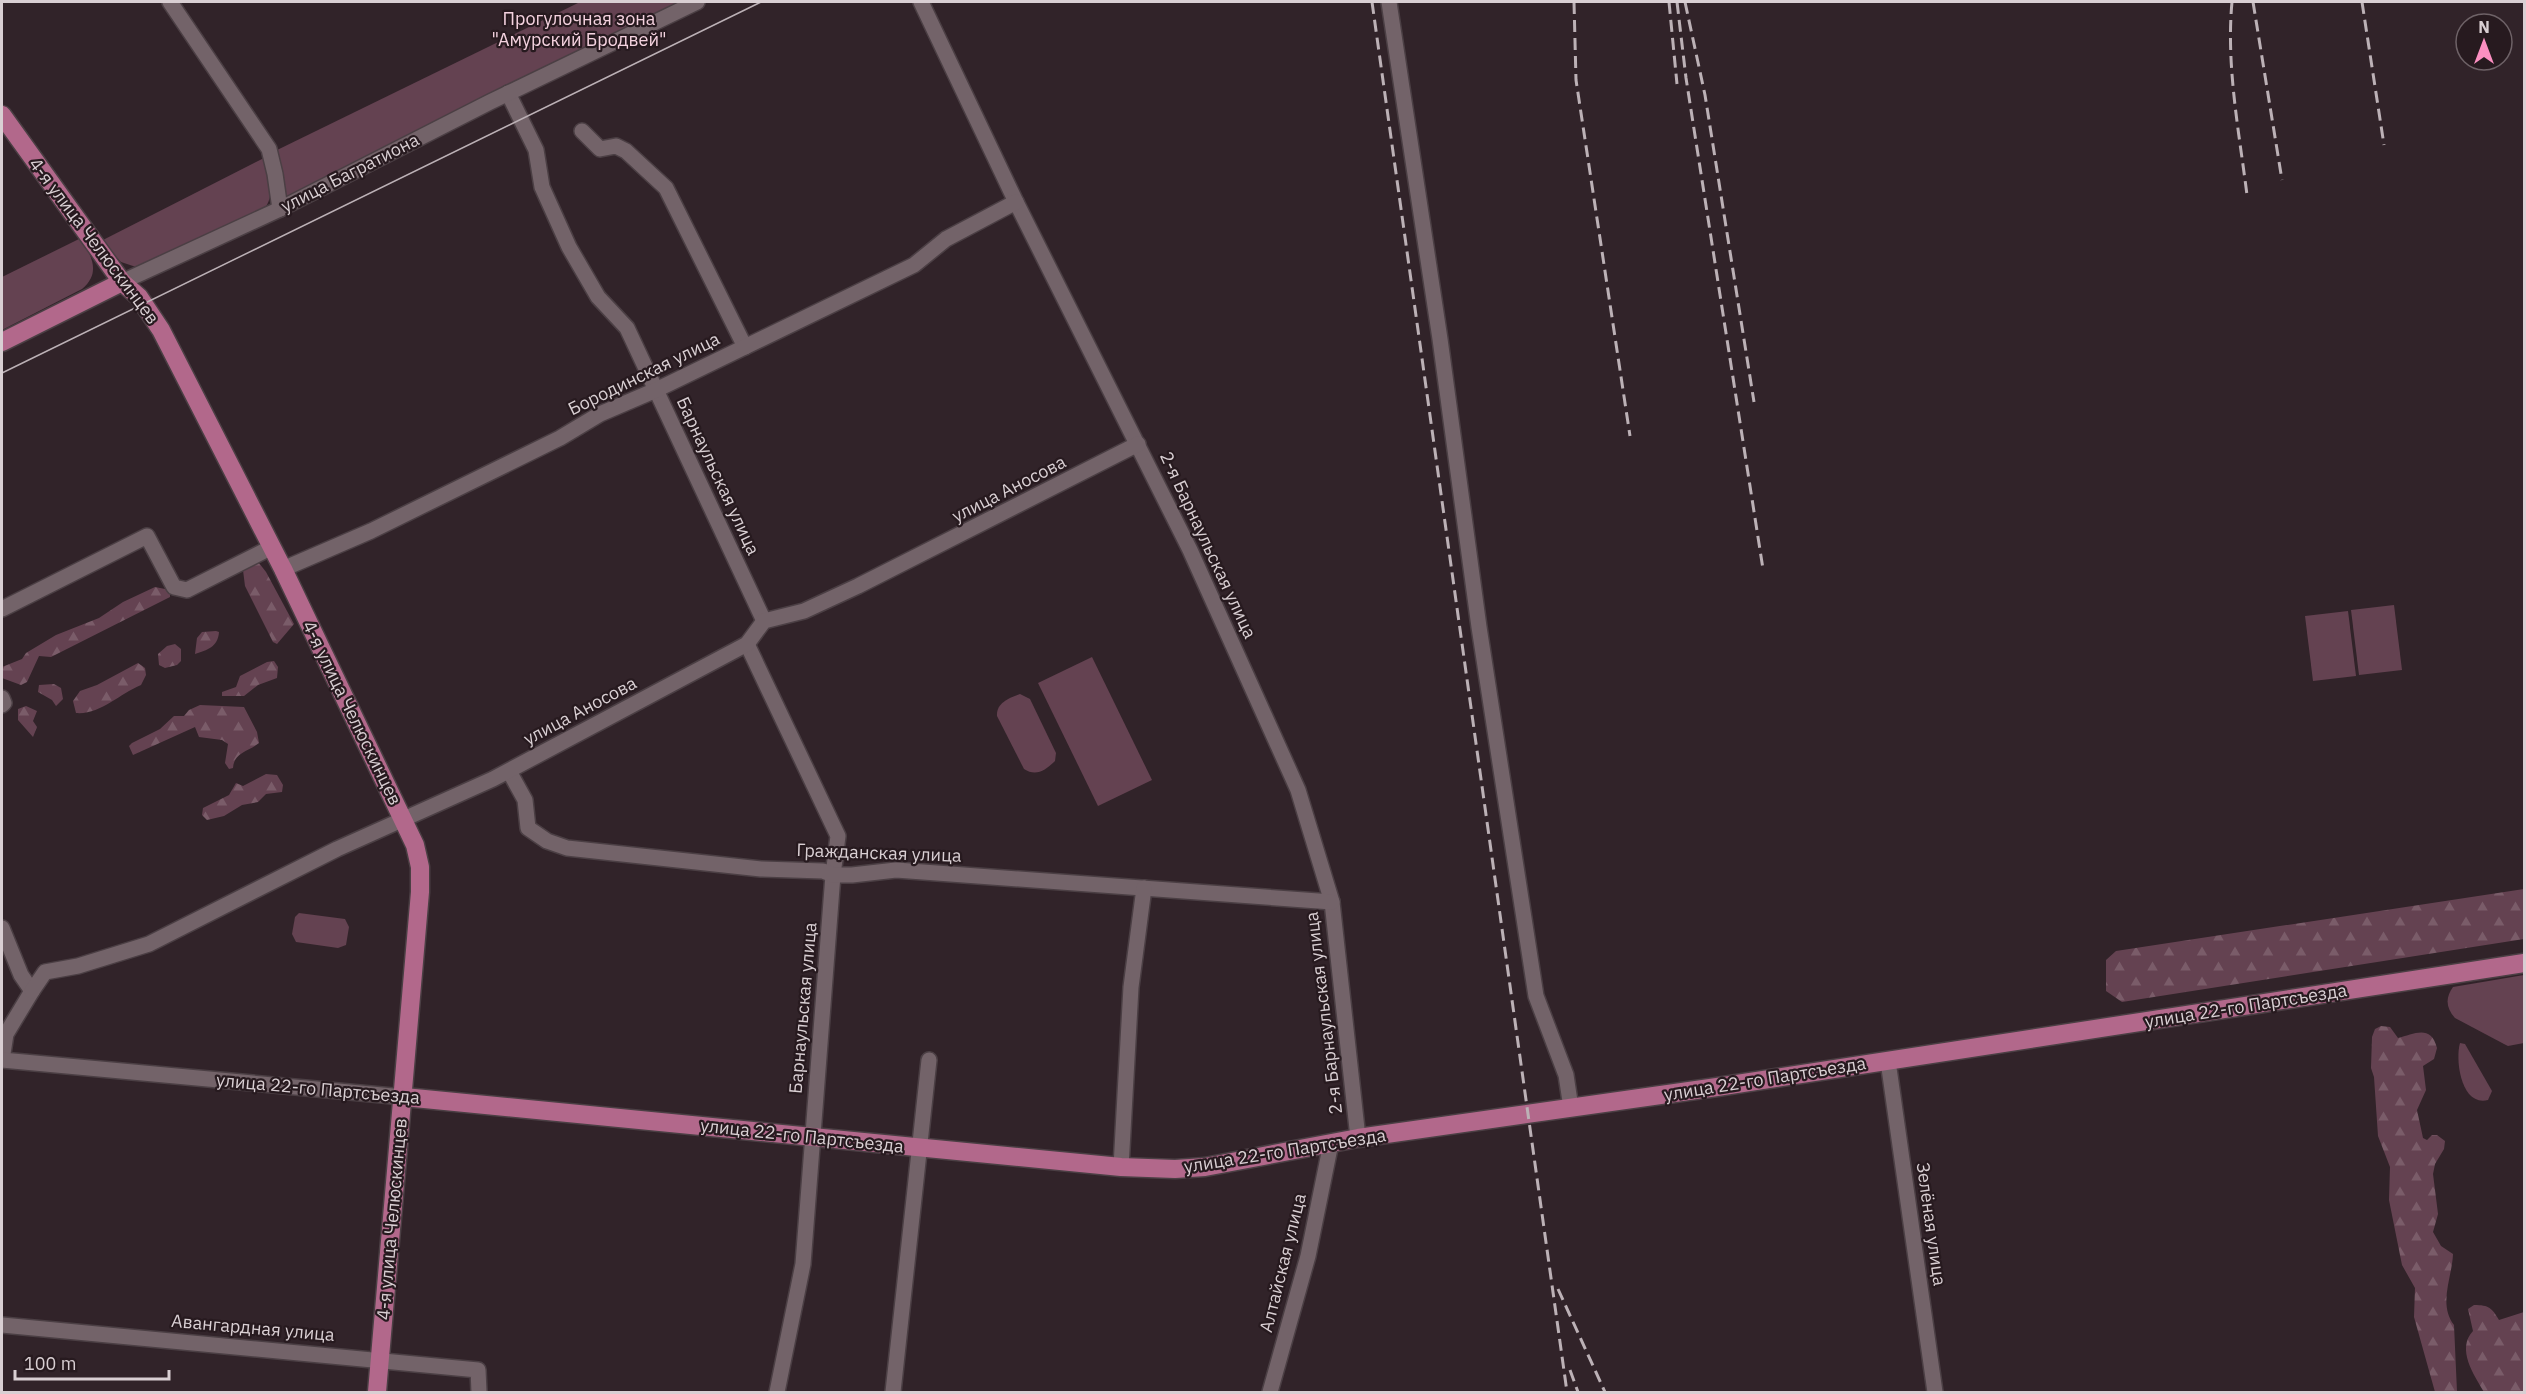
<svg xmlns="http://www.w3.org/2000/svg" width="2526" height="1394" viewBox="0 0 2526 1394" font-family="'IBM Plex Sans',sans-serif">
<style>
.green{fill:#644251}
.forest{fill:url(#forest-firs)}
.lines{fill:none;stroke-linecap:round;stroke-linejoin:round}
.minor-casing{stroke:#4b3f44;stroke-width:18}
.major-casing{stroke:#4b3f44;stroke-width:21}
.minor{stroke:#736369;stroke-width:15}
.major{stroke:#b2688b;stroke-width:18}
.tram{stroke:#bcb1b6;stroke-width:1.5}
.rail{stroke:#bcb1b6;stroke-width:3;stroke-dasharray:12 6;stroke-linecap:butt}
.labels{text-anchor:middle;stroke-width:4.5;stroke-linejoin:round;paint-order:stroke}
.park-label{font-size:18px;fill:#f4d2df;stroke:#271a1f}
.street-label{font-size:18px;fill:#d9cfd3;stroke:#271a1f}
</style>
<defs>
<pattern id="forest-firs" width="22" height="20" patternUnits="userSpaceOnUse" patternTransform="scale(1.5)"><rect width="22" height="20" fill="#644251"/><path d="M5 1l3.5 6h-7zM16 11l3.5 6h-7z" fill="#7a5c69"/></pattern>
</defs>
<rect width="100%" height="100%" fill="#312329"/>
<g class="green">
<path d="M 580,2 L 692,2 L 287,197 L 282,194 L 273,152 Z"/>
<path d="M 264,158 C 268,175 277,198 262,211 L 136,267 L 121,262 L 101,241 Z"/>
<path d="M 81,238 C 92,257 101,273 82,289 L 2,330 L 2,277 Z"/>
<path d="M 2394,605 L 2402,670 L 2359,675 L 2351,610 Z"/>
<path d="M 2348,611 L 2356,676 L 2313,681 L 2305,616 Z"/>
<path d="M 1092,657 L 1152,780 L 1098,806 L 1038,683 Z"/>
<path d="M 1020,694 L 1030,699 L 1056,753 L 1055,761 C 1046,770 1036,777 1024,769 L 997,716 C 996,703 1009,698 1020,694 Z"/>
<path d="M 299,913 L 345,919 L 349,927 L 346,945 L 338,948 L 296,942 L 292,934 L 295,917 Z"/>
<path d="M 2524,975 L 2524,1043 L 2508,1046 L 2504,1044 L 2455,1018 C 2446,1008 2445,998 2453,987 Z"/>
<path d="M 2460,1043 L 2465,1044 L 2492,1091 L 2488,1100 C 2461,1107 2455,1060 2460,1043 Z"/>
</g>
<g class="forest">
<path d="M 259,563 L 266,572 L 294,624 L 277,644 L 273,642 L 245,586 L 243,570 L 248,565 Z"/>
<path d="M 155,587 L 170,590 L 170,597 L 51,657 L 39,656 L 27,682 L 21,685 L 2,678 L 2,667 L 22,659 L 26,653 L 56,635 L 99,618 L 123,602 Z"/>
<path d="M 216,631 L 219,632 C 218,647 207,650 195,654 L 197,638 L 202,632 Z"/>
<path d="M 175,644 L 181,649 L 181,661 L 177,665 L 165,668 L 159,665 L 158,654 L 167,646 Z"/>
<path d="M 274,661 L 278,667 L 277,678 L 258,685 L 244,696 L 222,696 L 222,692 L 236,687 L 240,676 L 267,662 Z"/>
<path d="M 138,663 L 145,668 L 146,675 L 141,685 C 119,694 100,715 76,713 L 73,701 L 80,691 L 97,685 Z"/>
<path d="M 54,684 L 61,688 L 63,699 L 56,706 L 52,700 L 38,692 L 39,685 Z"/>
<path d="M 200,705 L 244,707 L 257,732 L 259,743 C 248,752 234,752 233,768 L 229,769 L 225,763 L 228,744 L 222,740 L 199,737 L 195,727 L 133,755 L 129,746 L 132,743 L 160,729 L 174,716 L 184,716 L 189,710 Z"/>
<path d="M 26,706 L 37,711 L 33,721 L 37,727 L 33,737 L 18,720 L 18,709 Z"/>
<path d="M 266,774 L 277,775 L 283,785 L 282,792 L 266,794 L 258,802 L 242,805 L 224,816 L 207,820 L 202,815 L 203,808 L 229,795 L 236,783 L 243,786 Z"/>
<path d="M 2524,889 L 2524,939 L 2122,1002 L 2106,991 L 2106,960 L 2116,951 Z"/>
<path d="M 2381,1026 L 2390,1027 L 2398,1038 C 2414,1034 2431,1024 2437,1048 L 2434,1059 L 2423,1066 L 2426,1090 L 2417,1110 L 2423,1138 L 2427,1140 L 2432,1135 L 2437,1135 L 2445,1141 L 2444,1149 L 2435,1164 L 2433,1174 L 2438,1214 L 2433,1232 L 2441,1246 L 2453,1254 C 2452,1278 2438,1304 2454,1325 L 2457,1392 L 2435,1392 L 2414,1317 L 2415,1288 L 2402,1265 L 2389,1200 L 2390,1167 L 2378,1136 L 2374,1077 L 2371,1068 L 2372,1037 L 2375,1029 Z"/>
<path d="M 2474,1305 C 2489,1305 2492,1308 2499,1320 L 2524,1312 L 2524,1392 L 2484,1392 C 2474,1375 2456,1349 2473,1331 L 2468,1309 Z"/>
</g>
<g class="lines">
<g class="minor-casing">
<g id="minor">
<path d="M 170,2 L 269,149 L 275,174 L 280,209"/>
<path d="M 921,2 L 1016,202 L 1190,550 L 1298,790 L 1332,902 L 1358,1138"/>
<path d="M 1389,2 L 1440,339 L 1479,627 L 1536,996 L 1566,1075 L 1571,1108"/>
<path d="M 508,93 L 536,150 L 542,187 L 569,247 L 598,297 L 627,328 L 764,621"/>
<path d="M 582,131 L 600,149 L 616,146 L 626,151 L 666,188 L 745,347"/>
<path d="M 122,282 L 280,209 L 490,102 L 697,2"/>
<path d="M 283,569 L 371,531 L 560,438 L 600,414 L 656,390 L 914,265 L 946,239 L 1016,202"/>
<path d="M 2,609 L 147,536 L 174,587 L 187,590 L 272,547"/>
<path d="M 747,644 L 838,836 L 833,875 L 803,1264 L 777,1392"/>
<path d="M 2,698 L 4,703 L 2,705"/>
<path d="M 509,771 L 525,800 L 528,828 L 547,841 L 567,848 L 761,869 L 823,871 L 833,875 L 852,875 L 896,870 L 1332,902"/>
<path d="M 2,928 L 21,975 L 32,991 L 6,1034 L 2,1060"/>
<path d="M 32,991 L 45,972 L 78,966 L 149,944 L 337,849 L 493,779 L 747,644 L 764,621 L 804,611 L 858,586 L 1138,444"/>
<path d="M 2,1060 L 404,1097"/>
<path d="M 1888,1061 L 1935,1392"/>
<path d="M 1121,1167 L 1131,987 L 1144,888"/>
<path d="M 2,1325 L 478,1370 L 479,1392"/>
<path d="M 893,1392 L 929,1060"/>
<path d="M 1270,1392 L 1308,1256 L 1331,1143"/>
</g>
</g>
<g class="major-casing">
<g id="major">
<path d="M 2,115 L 122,282 L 139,297 L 161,330 L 283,569 L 415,845 L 420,867 L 420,892 L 377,1392"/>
<path d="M 2,342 L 122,282"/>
<path d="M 404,1097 L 1121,1167 L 1175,1169 L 1205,1167 L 1358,1138 L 1717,1087 L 2524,963"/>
</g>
</g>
<use href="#minor" class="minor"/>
<use href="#major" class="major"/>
<path class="tram" d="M 2,373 L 761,2"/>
<g class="rail">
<path d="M 1372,2 L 1567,1392"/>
<path d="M 1574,2 L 1576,80 L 1630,436"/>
<path d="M 1669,2 L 1677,84"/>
<path d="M 1677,2 L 1686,78 L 1763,569"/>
<path d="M 1685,2 L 1705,95 L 1754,402"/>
<path d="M 2232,2 C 2226,66 2239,131 2247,195"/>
<path d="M 2253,2 L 2282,180"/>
<path d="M 2362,2 L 2384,145"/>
<path d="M 1558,1289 L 1605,1392"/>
<path d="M 1570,1370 L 1578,1392"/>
</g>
</g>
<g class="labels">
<g class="park-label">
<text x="579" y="25">Прогулочная зона<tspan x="579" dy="21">"Амурский Бродвей"</tspan></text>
</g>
<g class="street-label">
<text transform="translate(350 173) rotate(-27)" y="6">улица Багратиона</text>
<text transform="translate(94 241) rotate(53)" y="6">4-я улица Челюскинцев</text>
<text transform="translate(644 374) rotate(-26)" y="6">Бородинская улица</text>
<text transform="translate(718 476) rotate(65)" y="6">Барнаульская улица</text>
<text transform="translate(1009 489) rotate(-27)" y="6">улица Аносова</text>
<text transform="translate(1208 545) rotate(65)" y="6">2-я Барнаульская улица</text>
<text transform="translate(580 711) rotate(-28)" y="6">улица Аносова</text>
<text transform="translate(352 713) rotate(64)" y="6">4-я улица Челюскинцев</text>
<text transform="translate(879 853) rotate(2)" y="6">Гражданская улица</text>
<text transform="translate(2246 1006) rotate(-9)" y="6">улица 22-го Партсъезда</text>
<text transform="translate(803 1008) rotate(-85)" y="6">Барнаульская улица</text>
<text transform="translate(1324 1013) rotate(-97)" y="6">2-я Барнаульская улица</text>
<text transform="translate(1765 1079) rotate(-9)" y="6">улица 22-го Партсъезда</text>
<text transform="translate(318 1089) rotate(5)" y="6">улица 22-го Партсъезда</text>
<text transform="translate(802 1136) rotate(6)" y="6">улица 22-го Партсъезда</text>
<text transform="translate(1285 1151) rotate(-9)" y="6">улица 22-го Партсъезда</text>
<text transform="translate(392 1219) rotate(-85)" y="6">4-я улица Челюскинцев</text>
<text transform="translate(1931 1224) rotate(82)" y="6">Зелёная улица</text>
<text transform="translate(1283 1263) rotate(-76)" y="6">Алтайская улица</text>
<text transform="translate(253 1328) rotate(5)" y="6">Авангардная улица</text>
</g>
</g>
<rect width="2526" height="1394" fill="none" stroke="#d9cfd3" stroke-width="6"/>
<g transform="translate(2484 42)"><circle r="28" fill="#271a1f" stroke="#6e6267" stroke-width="1.5"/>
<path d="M0-4.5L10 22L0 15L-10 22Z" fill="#fc8fc1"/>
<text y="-9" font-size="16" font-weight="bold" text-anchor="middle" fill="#d9cfd3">N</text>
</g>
<path d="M15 1370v9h154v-9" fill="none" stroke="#d9cfd3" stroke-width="3"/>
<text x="24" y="1370" font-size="18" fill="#d9cfd3" stroke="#271a1f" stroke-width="4.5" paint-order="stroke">100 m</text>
</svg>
